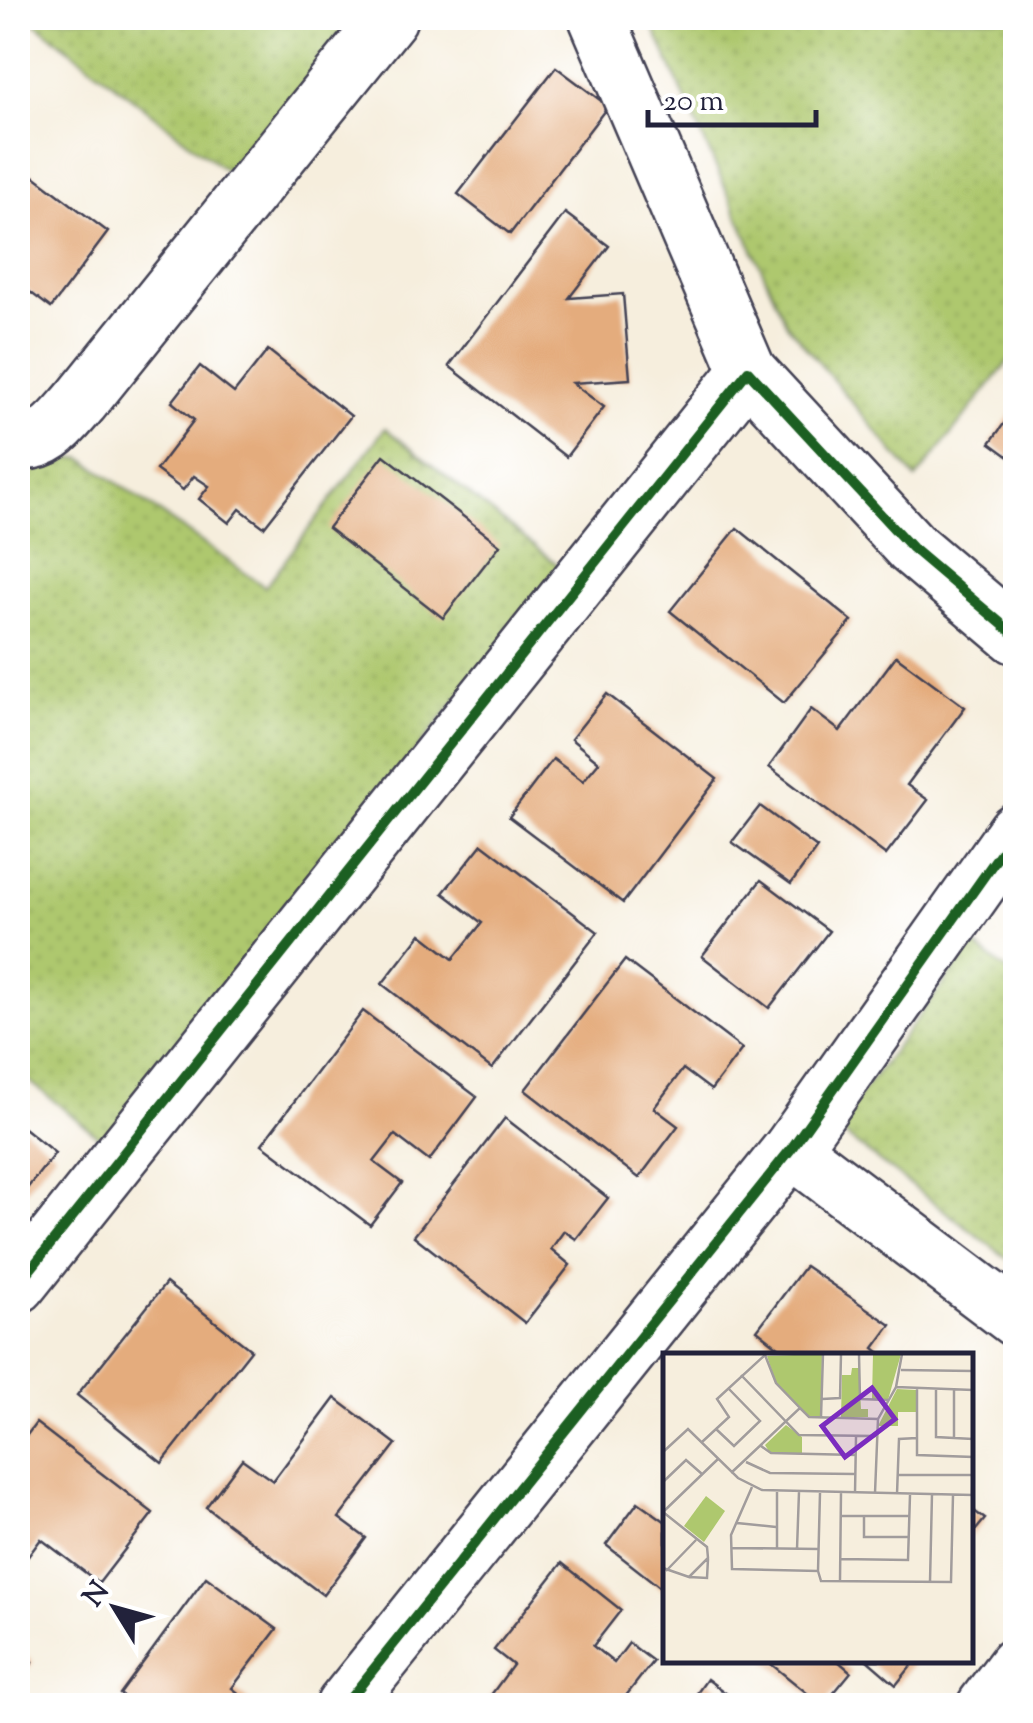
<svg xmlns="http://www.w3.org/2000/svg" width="1033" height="1723" viewBox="0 0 1033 1723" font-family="'Sorts Mill Goudy',serif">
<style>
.grass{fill:url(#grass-dots);stroke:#687554;stroke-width:2.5}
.building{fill:#e4ac7d}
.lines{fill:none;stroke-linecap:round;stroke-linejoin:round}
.minor-casing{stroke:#424153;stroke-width:60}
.minor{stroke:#fff;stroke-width:55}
.cycleway-casing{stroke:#fff;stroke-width:16}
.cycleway{stroke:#1b5e20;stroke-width:10}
.inset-road{fill:none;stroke:#a19c9c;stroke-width:2.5}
.view{fill:#7b2cbf;fill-opacity:0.15;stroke:#7b2cbf;stroke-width:5}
.inset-edge{fill:none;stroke:#22223b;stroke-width:5}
</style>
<defs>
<pattern id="grass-dots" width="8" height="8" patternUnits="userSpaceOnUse" patternTransform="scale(2.5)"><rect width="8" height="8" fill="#aec86e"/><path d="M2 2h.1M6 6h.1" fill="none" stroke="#95ac60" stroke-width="1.8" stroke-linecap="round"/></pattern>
</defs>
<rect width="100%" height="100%" fill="#fff"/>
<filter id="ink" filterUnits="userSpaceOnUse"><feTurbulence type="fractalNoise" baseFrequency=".01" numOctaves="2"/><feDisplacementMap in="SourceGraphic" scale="20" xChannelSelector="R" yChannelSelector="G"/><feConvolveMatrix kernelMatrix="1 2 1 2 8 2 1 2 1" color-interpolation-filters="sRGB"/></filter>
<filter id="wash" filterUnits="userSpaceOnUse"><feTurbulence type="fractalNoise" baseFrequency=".0048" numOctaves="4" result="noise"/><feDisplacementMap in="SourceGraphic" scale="40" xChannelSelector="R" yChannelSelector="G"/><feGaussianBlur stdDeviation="2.25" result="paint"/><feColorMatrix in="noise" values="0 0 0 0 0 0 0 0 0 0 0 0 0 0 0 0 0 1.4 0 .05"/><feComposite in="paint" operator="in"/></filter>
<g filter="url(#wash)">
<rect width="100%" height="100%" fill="#f6eedd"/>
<g class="grass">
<path d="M 29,18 L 365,18 L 239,181 Z"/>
<path d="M 649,18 L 1015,18 L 1015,353 L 916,479 L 786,323 Z"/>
<path d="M 385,428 L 562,568 L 104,1141 L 18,1072 L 18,461 L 82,458 L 265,587 Z"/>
<path d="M 973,944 L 1015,977 L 1015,1264 L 835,1128 Z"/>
</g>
<g id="blocks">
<g class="building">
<path d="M 556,67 L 608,106 L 510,234 L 458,194 Z"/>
<path d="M 18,164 L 108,232 L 51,308 L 18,283 Z"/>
<path d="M 565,213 L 609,246 L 569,298 L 623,294 L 630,379 L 572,383 L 604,407 L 566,457 L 449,366 Z"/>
<path d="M 268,350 L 351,416 L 264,527 L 240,509 L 229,523 L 199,499 L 209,486 L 194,476 L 183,490 L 156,470 L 194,420 L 172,402 L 200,366 L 234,393 Z"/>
<path d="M 1016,407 L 1016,462 L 990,443 Z"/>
<path d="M 384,455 L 500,545 L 443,618 L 328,528 Z"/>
<path d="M 737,528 L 852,621 L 784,703 L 670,611 Z"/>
<path d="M 896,656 L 965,707 L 907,785 L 928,800 L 886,855 L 769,767 L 811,709 L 840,731 Z"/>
<path d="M 607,694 L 717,779 L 623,903 L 509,817 L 553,759 L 583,781 L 599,762 L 571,739 Z"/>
<path d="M 760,806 L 817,848 L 791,884 L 732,842 Z"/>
<path d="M 482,844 L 598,932 L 492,1069 L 382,984 L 421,934 L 453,959 L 482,923 L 443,893 Z"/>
<path d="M 761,880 L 829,931 L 769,1008 L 702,956 Z"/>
<path d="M 625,960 L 742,1049 L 711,1090 L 683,1069 L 654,1108 L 678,1126 L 639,1178 L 525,1090 Z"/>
<path d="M 363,1011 L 477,1097 L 429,1161 L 395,1135 L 374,1162 L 402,1183 L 370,1225 L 262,1144 Z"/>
<path d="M 505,1118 L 608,1198 L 576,1239 L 564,1231 L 551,1249 L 570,1265 L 525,1323 L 414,1236 Z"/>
<path d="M 19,1124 L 55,1153 L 25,1191 L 18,1186 Z"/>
<path d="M 805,1266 L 891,1325 L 874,1348 L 884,1356 L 790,1356 L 757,1330 Z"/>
<path d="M 166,1283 L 251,1350 L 162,1463 L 77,1395 Z"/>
<path d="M 335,1398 L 396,1444 L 339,1518 L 366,1538 L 323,1595 L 206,1507 L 242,1459 L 273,1481 Z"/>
<path d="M 36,1423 L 153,1513 L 99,1583 L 41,1539 L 18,1570 L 18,1447 Z"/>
<path d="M 638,1502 L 666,1522 L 666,1592 L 606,1545 Z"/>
<path d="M 970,1508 L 985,1519 L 970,1537 Z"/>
<path d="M 562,1563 L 621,1610 L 593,1646 L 614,1663 L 629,1643 L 653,1661 L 618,1706 L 497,1706 L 488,1699 L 513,1665 L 494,1650 Z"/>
<path d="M 206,1577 L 277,1629 L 232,1688 L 255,1706 L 135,1706 L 120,1694 Z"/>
<path d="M 18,1650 L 33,1662 L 18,1683 Z"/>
<path d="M 766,1660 L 837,1660 L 851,1672 L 823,1706 Z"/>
<path d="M 867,1660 L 916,1660 L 896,1685 Z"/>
<path d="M 707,1679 L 743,1706 L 688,1706 Z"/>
</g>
</g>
</g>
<g filter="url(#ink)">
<use href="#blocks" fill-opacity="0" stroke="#424153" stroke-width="2.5"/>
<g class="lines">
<g class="minor-casing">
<g id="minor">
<path d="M 597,18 L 748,371"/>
<path d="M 18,441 C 47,446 64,420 81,401 L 389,18"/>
<path d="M 791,1149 L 1016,1319"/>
<path d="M 18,1285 L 748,371 L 912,548 L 1016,636"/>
<path d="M 344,1706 L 791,1149 L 1016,831"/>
<path d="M 985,1706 L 1016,1665"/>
</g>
</g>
<use href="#minor" class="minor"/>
<g class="cycleway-casing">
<g id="cycleway">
<path d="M 18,1285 L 748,371 L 912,548 L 1016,636"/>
<path d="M 344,1706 L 791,1149 L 1016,831"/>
</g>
</g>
<use href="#cycleway" class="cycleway"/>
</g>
</g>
<g transform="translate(663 1353)">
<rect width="310" height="310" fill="#f6eedd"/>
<path d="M 159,1 L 158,63 L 146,63 L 113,30 L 104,3 ZM 210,1 L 238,1 L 225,47 L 209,46 ZM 189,15 L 196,15 L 198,56 L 205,56 L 205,64 L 178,64 L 179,22 L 188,22 ZM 234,36 L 254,37 L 254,59 L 235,59 L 235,73 L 215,73 ZM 123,72 L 139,84 L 139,101 L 107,100 L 102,92 Z" fill="#aec86e"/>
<path d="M 43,143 L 62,158 L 41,189 L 21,173 Z" fill="#aec86e"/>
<path class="inset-road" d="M 196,1 L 197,46 L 225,47M 238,17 L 310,18M 78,22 L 136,82 L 213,83M 233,34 L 310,37M 254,36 L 254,102 L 310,104 L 309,142M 273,37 L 273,84 L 310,86M 159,46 L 177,45 L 178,1M 137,55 L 146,64 L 215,66 L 212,140M 158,64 L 160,1M 215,66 L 233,34 L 239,1M 53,76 L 71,93 L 97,68 L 65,35M 291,85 L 291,37M 39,89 L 66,64 L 54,46 L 102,2 L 113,30 L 137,55 L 68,120M 98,93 L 108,100 L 193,102M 0,99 L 25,76 L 75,125 L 99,137 L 310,142M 83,109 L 107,120 L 192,121M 234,122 L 309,122M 0,129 L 23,107 L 39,121M 89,134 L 68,182 L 69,216 L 155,218 L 157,140M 192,140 L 193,84M 234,141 L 236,86 L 254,85M 0,159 L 44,194 L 45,205 L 26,224 L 0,215M 0,159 L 55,106M 178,163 L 246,163M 201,163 L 201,184 L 246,184M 74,170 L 113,174M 68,195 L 156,196M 114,196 L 114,139M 134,196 L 136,139M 177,206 L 245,207 L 247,142M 3,218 L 33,187M 155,218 L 158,228 L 288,229 L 290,142M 26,224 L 44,225 L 45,206M 177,228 L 178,140M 267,229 L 269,141"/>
<path class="view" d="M 209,35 L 232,66 L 182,104 L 159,73 Z"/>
<rect width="310" height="310" class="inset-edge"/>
</g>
<rect width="1033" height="1723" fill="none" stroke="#fff" stroke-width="60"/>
<g transform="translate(115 1608) rotate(307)" stroke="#ffffff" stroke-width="8" paint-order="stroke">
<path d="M0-8L18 38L0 25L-18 38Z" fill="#22223b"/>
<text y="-15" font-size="28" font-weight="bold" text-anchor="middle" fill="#22223b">N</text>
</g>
<path d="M648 110v15h168v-15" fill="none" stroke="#22223b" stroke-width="5"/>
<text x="663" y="110" font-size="30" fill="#22223b" stroke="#ffffff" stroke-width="8" paint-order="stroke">20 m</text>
</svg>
